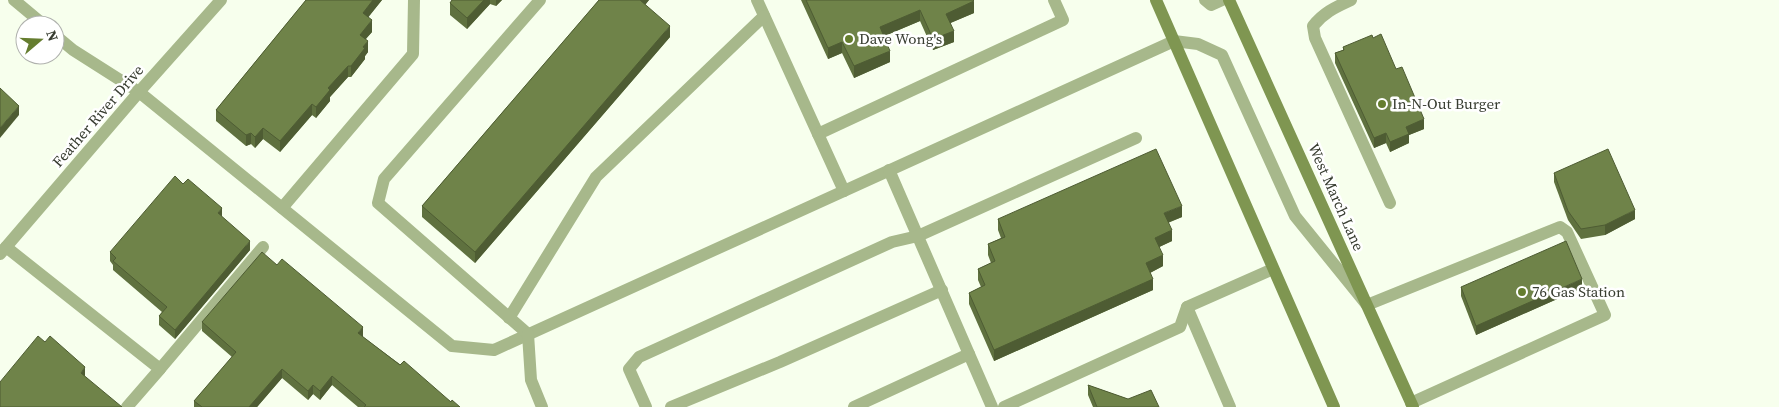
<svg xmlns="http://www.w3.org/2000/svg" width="1779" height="407" viewBox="0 0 1779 407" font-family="'Source Serif 4',serif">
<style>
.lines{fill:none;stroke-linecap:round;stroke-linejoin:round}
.service{stroke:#a7b88b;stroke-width:12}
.minor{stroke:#a7b88b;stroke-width:12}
.tertiary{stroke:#a7b88b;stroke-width:12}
.secondary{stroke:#7f9651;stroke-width:12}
.wall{fill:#5f713f}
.shaded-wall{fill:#4e5c33}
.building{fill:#6f8349;stroke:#4e5c33}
.poi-dot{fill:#657d2f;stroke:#fff;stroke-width:2}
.labels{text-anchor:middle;stroke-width:5;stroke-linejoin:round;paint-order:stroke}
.poi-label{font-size:15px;fill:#383d31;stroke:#fff;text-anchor:start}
.street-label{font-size:15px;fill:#383d31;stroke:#fff}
</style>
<rect width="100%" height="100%" fill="#f7ffed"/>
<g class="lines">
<g class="service">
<path d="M 757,0 L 844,191"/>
<path d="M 1205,0 L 1211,5 L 1222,0"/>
<path d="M 1351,0 C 1336,7 1324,12 1313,26 L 1315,38 L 1390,203"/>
<path d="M 139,92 L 452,346 L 494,350 L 1174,41 L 1198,44 L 1222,55 L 1295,216 L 1367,305 L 1560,227 L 1567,232 L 1605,315 L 1411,403"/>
<path d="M 818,134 L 1063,20 L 1054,0"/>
<path d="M 889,170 L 992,407"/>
<path d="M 282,208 L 413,54 L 414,0"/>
<path d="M 1187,307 L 1230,407"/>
<path d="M 509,318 L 596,177 L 764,16"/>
<path d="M 528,334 L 378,203 L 384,179 L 540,0"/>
<path d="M 646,407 L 629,369 L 639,357 L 892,242 L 918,236 L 1136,138"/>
<path d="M 671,407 L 780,362 L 942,290"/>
<path d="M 854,407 L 969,354"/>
<path d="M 1004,407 L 1180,327 L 1187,307 L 1273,269"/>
</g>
<g class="minor">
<path d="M 14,0 L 44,25"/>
<path d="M 55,35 L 73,50 L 139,92"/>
<path d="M 6,247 L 160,369 L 127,407"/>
<path d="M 528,334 L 531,380 L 542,407"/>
<path d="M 160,369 L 263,247"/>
</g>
<path class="tertiary" d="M 0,254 L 139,92 L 221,0"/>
<g class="secondary">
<path d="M 1156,0 L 1334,407"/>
<path d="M 1229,0 L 1413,407"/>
</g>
</g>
<g class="wall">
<path d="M 306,0 L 382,0 L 368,17 L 372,32 L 365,39 L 368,52 L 365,56 L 365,59 L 351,77 L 348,77 L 330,97 L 330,101 L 316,118 L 312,115 L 280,152 L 263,139 L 255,148 L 251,144 L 246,146 L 216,121 L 216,110 Z"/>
<path d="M 452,0 L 502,0 L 496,6 L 490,4 L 467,29 L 450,15 L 450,3 Z"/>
<path d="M 599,0 L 649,0 L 645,5 L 670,37 L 475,263 L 422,217 L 422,206 Z"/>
<path d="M 801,0 L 973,0 L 974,13 L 950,23 L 954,42 L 933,50 L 920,21 L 884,36 L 890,62 L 854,78 L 842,53 L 828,59 Z"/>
<path d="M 1343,47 L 1396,69 L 1424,129 L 1409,135 L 1409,143 L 1390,152 L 1386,143 L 1374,148 L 1335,63 L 1335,53 L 1343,50 Z"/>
<path d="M 1554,173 L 1635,219 L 1605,235 L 1581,239 L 1568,220 L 1554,182 Z"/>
<path d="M 222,217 L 250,250 L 175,339 L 159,325 L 159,316 L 162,312 L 113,270 L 113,265 L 110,261 L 110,252 Z"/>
<path d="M 1182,217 L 1168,223 L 1172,241 L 1159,247 L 1163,266 L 1150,273 L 1153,290 L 994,361 L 969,304 L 969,293 L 981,287 L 978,280 L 978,269 L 991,263 L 988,255 L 988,244 L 1001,238 L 998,230 L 998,219 Z"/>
<path d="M 277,265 L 363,336 L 363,337 L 451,402 L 460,407 L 358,407 L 332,385 L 320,400 L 313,394 L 308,400 L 282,378 L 257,407 L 194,407 L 194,401 L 232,357 L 202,331 L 202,322 Z"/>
<path d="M 1461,287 L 1582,288 L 1476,335 L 1461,296 Z"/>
<path d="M 1088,385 L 1128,399 L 1159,407 L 1093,407 L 1088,395 Z"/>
</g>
<g class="shaded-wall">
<path d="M 373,0 L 382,0 L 363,24 L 363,13 Z"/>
<path d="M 484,0 L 490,0 L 490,4 L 467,29 L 467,18 Z"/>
<path d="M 496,0 L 502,0 L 496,6 Z"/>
<path d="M 640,0 L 649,0 L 640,11 Z"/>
<path d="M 974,1 L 974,13 L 946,25 L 946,14 Z"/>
<path d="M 920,10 L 920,21 L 880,38 L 880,27 Z"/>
<path d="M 372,20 L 372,32 L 360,46 L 360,35 Z"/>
<path d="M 670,26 L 670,37 L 475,263 L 475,252 Z"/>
<path d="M 954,31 L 954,42 L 933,50 L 933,39 Z"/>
<path d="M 368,41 L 368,52 L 365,56 L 365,59 L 351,77 L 351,66 L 363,47 Z"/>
<path d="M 842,42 L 842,53 L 828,59 L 828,48 Z"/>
<path d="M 890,51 L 890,62 L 854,78 L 854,66 Z"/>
<path d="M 348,66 L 348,77 L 330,97 L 330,101 L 316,118 L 316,107 L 328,88 Z"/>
<path d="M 312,104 L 312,115 L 280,152 L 280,141 Z"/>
<path d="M 19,106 L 19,115 L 0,138 L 0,128 Z"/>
<path d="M 1424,119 L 1424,129 L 1409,135 L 1409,143 L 1390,152 L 1390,142 L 1406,127 Z"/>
<path d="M 263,128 L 263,139 L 255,148 L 255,137 Z"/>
<path d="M 251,133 L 251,144 L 246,146 L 246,135 Z"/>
<path d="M 1386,133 L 1386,143 L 1374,148 L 1374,138 Z"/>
<path d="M 1182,206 L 1182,217 L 1164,224 L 1164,213 Z"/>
<path d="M 222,208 L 222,217 L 218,213 Z"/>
<path d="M 1635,210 L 1635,219 L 1605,235 L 1605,225 Z"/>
<path d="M 1172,230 L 1172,241 L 1155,249 L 1155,238 Z"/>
<path d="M 250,241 L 250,250 L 175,339 L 175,330 Z"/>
<path d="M 1163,255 L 1163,266 L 1146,275 L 1146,263 Z"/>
<path d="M 1153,279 L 1153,290 L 994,361 L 994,350 Z"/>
<path d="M 1582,279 L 1582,288 L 1476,335 L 1476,326 Z"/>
<path d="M 363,327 L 363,336 L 358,342 L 358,333 Z"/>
<path d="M 85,367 L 85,376 L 81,381 L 81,373 Z"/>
<path d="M 282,369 L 282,378 L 257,407 L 249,407 Z"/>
<path d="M 332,376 L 332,385 L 320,400 L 320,391 Z"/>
<path d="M 313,385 L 313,394 L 308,400 L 308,391 Z"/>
</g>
<g class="building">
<path d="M 306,0 L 373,0 L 363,13 L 372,20 L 360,35 L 368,41 L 363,47 L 365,48 L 351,66 L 348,66 L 328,88 L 330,90 L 316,107 L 312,104 L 280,141 L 263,128 L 255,137 L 251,133 L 246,135 L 216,110 Z"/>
<path d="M 452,0 L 484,0 L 467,18 L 450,3 Z"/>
<path d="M 599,0 L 640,0 L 670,26 L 475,252 L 422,206 Z"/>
<path d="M 806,0 L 973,0 L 974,1 L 946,14 L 954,31 L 933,39 L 920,10 L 880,27 L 890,51 L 854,66 L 842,42 L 828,48 Z"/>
<path d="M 1381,34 L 1396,69 L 1402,67 L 1424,119 L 1406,127 L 1409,134 L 1390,142 L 1386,133 L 1374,138 L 1335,53 L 1344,50 L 1343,47 L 1372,35 L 1373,38 Z"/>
<path d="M 0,88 L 19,106 L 0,128 Z"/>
<path d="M 1156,149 L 1182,206 L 1164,213 L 1172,230 L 1155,238 L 1163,255 L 1146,263 L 1153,279 L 994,350 L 969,293 L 985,285 L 978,269 L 995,261 L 988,244 L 1005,237 L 998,219 Z"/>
<path d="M 1608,149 L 1635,210 L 1605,225 L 1581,229 L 1568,211 L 1554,173 Z"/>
<path d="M 175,176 L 183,184 L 188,179 L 222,208 L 218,213 L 250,241 L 175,330 L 159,316 L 167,307 L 113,261 L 116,258 L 110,252 Z"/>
<path d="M 1566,241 L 1582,279 L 1476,326 L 1461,287 Z"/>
<path d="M 262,252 L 277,265 L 282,259 L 363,327 L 358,333 L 400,365 L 404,361 L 451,402 L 452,400 L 460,407 L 364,407 L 366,405 L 332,376 L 320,391 L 313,385 L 308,391 L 282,369 L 249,407 L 202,407 L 194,401 L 236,352 L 202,322 Z"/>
<path d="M 38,336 L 45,342 L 50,336 L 85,367 L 81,373 L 122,407 L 0,407 L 0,382 Z"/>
<path d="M 1088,385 L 1128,399 L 1151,390 L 1159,407 L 1097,407 Z"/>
</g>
<g class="poi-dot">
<circle cx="849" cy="39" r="5"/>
<circle cx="1382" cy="104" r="5"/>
<circle cx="1522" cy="292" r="5"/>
</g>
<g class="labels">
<g class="poi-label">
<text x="859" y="44">Dave Wong's</text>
<text x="1392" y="109">In-N-Out Burger</text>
<text x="1532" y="297">76 Gas Station</text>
</g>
<g class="street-label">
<text transform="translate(98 116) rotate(-49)" y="5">Feather River Drive</text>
<text transform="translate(1336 197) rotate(66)" y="5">West March Lane</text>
</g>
</g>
<g transform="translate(40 40) rotate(71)"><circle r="24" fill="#ffffff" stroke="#afb1ad"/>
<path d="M0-4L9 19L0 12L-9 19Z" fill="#657d2f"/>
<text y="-8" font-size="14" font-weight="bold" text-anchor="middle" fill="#383d31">N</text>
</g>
</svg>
